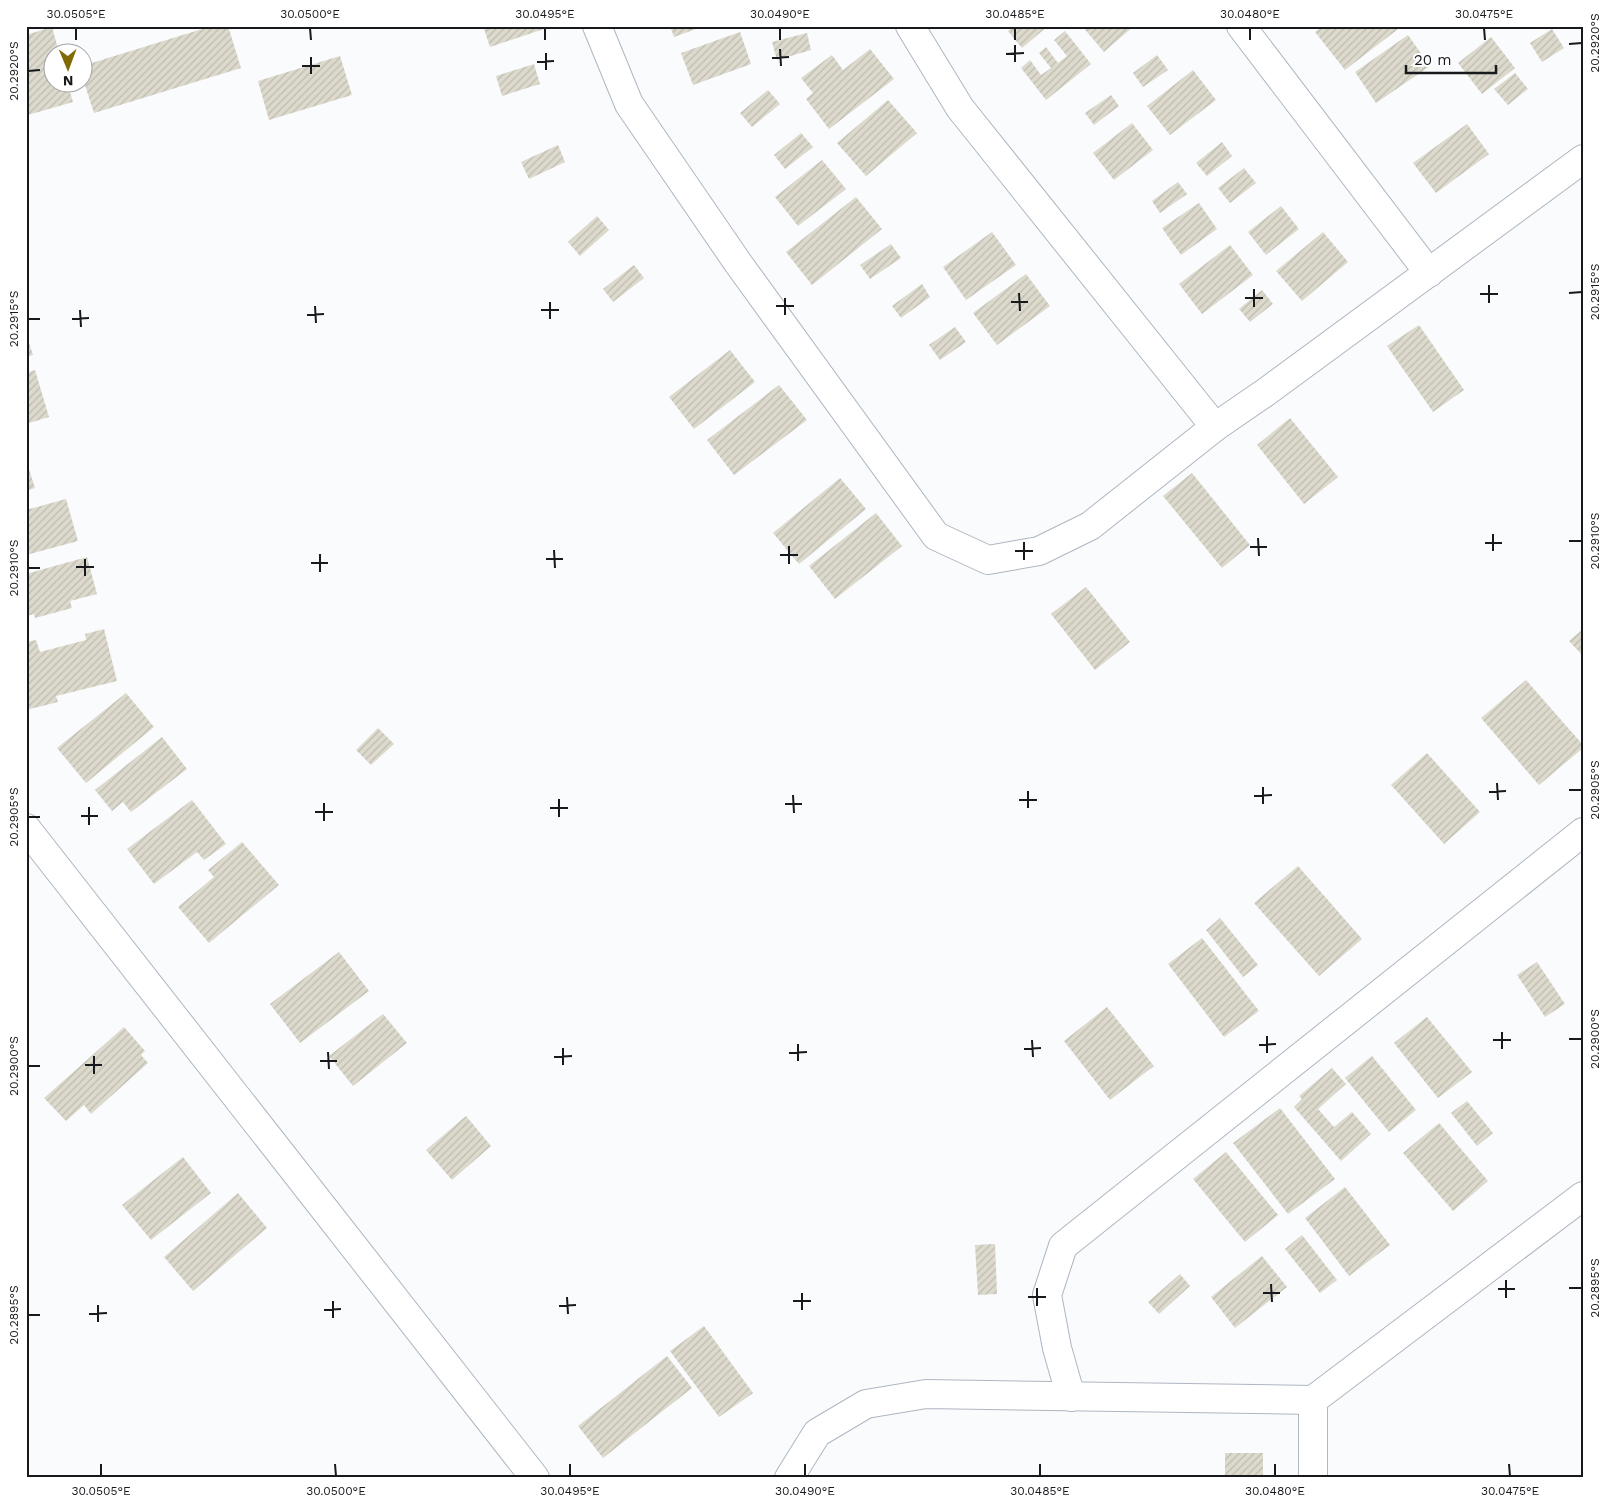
<svg xmlns="http://www.w3.org/2000/svg" width="1609" height="1504" viewBox="0 0 1609 1504" font-family="'Work Sans',sans-serif">
<style>
.building{fill:url(#building-hatch)}
.lines{fill:none;stroke-linecap:round;stroke-linejoin:round}
.minor-casing{stroke:#afb6c1;stroke-width:30}
.minor{stroke:#fff;stroke-width:28}
.ticks{fill:none;stroke:#17191d;stroke-width:2}
.neatline{fill:none;stroke:#17191d;stroke-width:2}
.ticks-label{font-size:12px;text-anchor:middle;fill:#17191d}
</style>
<defs>
<pattern id="building-hatch" width="6" height="6" patternUnits="userSpaceOnUse" patternTransform="scale(1.25)"><rect width="6" height="6" fill="#dddacd"/><path d="M-1 1l2-2M0 6l6-6M5 7l2-2" fill="none" stroke="#bdbab0"/></pattern>
</defs>
<rect width="100%" height="100%" fill="#f9fbfd"/>
<g class="building">
<path d="M 212,26 L 228,26 L 241,68 L 94,113 L 82,76 L 82,66 Z"/>
<path d="M 483,26 L 550,26 L 550,27 L 490,47 Z"/>
<path d="M 670,26 L 704,26 L 674,37 Z"/>
<path d="M 1014,26 L 1048,26 L 1022,48 L 1008,31 Z"/>
<path d="M 1082,26 L 1134,26 L 1104,52 Z"/>
<path d="M 1323,26 L 1402,26 L 1345,70 L 1315,32 Z"/>
<path d="M 52,27 L 59,52 L 52,52 L 52,82 L 67,82 L 73,102 L 28,115 L 26,108 L 26,35 Z"/>
<path d="M 1552,29 L 1564,48 L 1542,62 L 1530,43 Z"/>
<path d="M 1065,31 L 1091,64 L 1046,100 L 1021,68 L 1030,60 L 1041,75 L 1051,68 L 1039,53 L 1046,47 L 1058,63 L 1067,56 L 1054,40 Z"/>
<path d="M 740,32 L 751,64 L 693,85 L 681,53 Z"/>
<path d="M 807,33 L 811,50 L 777,60 L 772,42 Z"/>
<path d="M 1408,35 L 1430,66 L 1376,103 L 1355,72 Z"/>
<path d="M 1491,37 L 1515,68 L 1482,94 L 1458,63 Z"/>
<path d="M 870,49 L 894,79 L 829,129 L 806,99 L 813,93 L 801,78 L 832,55 L 843,70 Z"/>
<path d="M 1157,55 L 1168,70 L 1143,87 L 1133,73 Z"/>
<path d="M 340,56 L 352,95 L 269,120 L 258,81 Z"/>
<path d="M 534,64 L 540,84 L 502,96 L 496,76 Z"/>
<path d="M 1193,70 L 1216,100 L 1170,135 L 1147,106 Z"/>
<path d="M 1515,73 L 1528,89 L 1508,105 L 1494,89 Z"/>
<path d="M 768,90 L 780,104 L 752,127 L 740,113 Z"/>
<path d="M 1111,95 L 1119,106 L 1094,125 L 1085,113 Z"/>
<path d="M 888,100 L 917,133 L 866,176 L 837,143 Z"/>
<path d="M 1132,123 L 1153,150 L 1114,180 L 1093,153 Z"/>
<path d="M 1467,124 L 1489,154 L 1436,193 L 1413,163 Z"/>
<path d="M 801,133 L 813,147 L 785,169 L 774,155 Z"/>
<path d="M 1222,142 L 1232,156 L 1207,176 L 1196,163 Z"/>
<path d="M 558,145 L 565,162 L 529,179 L 521,162 Z"/>
<path d="M 822,160 L 846,189 L 798,226 L 775,197 Z"/>
<path d="M 1244,168 L 1256,183 L 1230,203 L 1218,188 Z"/>
<path d="M 1178,182 L 1187,194 L 1160,213 L 1152,201 Z"/>
<path d="M 856,197 L 882,229 L 812,285 L 786,252 Z"/>
<path d="M 1199,203 L 1217,229 L 1181,255 L 1162,228 Z"/>
<path d="M 1281,206 L 1299,229 L 1266,255 L 1248,232 Z"/>
<path d="M 597,216 L 609,230 L 580,256 L 568,242 Z"/>
<path d="M 992,232 L 1016,265 L 966,300 L 943,267 Z"/>
<path d="M 1323,232 L 1348,262 L 1302,301 L 1276,271 Z"/>
<path d="M 891,244 L 901,258 L 870,279 L 860,265 Z"/>
<path d="M 1230,245 L 1253,275 L 1202,314 L 1179,284 Z"/>
<path d="M 634,265 L 644,278 L 613,302 L 603,289 Z"/>
<path d="M 1026,274 L 1050,306 L 997,345 L 973,313 Z"/>
<path d="M 922,284 L 930,297 L 901,318 L 892,306 Z"/>
<path d="M 1262,290 L 1273,304 L 1250,322 L 1239,309 Z"/>
<path d="M 1419,325 L 1464,390 L 1433,412 L 1387,346 Z"/>
<path d="M 955,327 L 966,342 L 940,360 L 929,345 Z"/>
<path d="M 26,334 L 33,355 L 26,357 Z"/>
<path d="M 730,350 L 755,382 L 694,429 L 669,397 Z"/>
<path d="M 35,370 L 49,417 L 26,424 L 26,373 Z"/>
<path d="M 779,385 L 807,420 L 734,475 L 707,440 Z"/>
<path d="M 1290,418 L 1338,477 L 1304,504 L 1257,445 Z"/>
<path d="M 26,460 L 35,488 L 26,491 Z"/>
<path d="M 1192,473 L 1250,545 L 1222,568 L 1163,496 Z"/>
<path d="M 840,478 L 866,509 L 799,564 L 773,533 Z"/>
<path d="M 66,499 L 78,541 L 26,555 L 26,510 Z"/>
<path d="M 876,513 L 902,546 L 835,599 L 809,566 Z"/>
<path d="M 87,557 L 97,594 L 70,601 L 72,608 L 35,618 L 34,614 L 26,616 L 26,574 Z"/>
<path d="M 1086,587 L 1130,642 L 1095,670 L 1051,614 Z"/>
<path d="M 104,629 L 117,681 L 56,696 L 58,702 L 26,710 L 26,642 L 36,640 L 40,652 L 86,640 L 85,634 Z"/>
<path d="M 1583,629 L 1583,656 L 1569,641 Z"/>
<path d="M 1526,680 L 1583,745 L 1583,748 L 1539,785 L 1481,718 Z"/>
<path d="M 126,693 L 154,727 L 86,783 L 57,748 Z"/>
<path d="M 378,728 L 394,744 L 371,765 L 356,750 Z"/>
<path d="M 162,737 L 187,769 L 131,812 L 123,802 L 112,811 L 95,790 Z"/>
<path d="M 1427,753 L 1480,812 L 1444,844 L 1391,785 Z"/>
<path d="M 192,800 L 226,844 L 204,860 L 197,852 L 154,884 L 127,849 Z"/>
<path d="M 242,842 L 279,885 L 209,943 L 178,907 L 214,877 L 208,870 Z"/>
<path d="M 1298,866 L 1362,939 L 1319,976 L 1254,903 Z"/>
<path d="M 1220,918 L 1258,965 L 1243,977 L 1206,930 Z"/>
<path d="M 1202,938 L 1259,1011 L 1224,1037 L 1168,964 Z"/>
<path d="M 339,952 L 369,991 L 300,1043 L 270,1004 Z"/>
<path d="M 1537,962 L 1565,1004 L 1545,1017 L 1517,975 Z"/>
<path d="M 1107,1007 L 1154,1066 L 1110,1100 L 1064,1041 Z"/>
<path d="M 383,1014 L 407,1043 L 353,1086 L 329,1056 Z"/>
<path d="M 1427,1017 L 1472,1072 L 1438,1098 L 1394,1043 Z"/>
<path d="M 124,1027 L 145,1051 L 141,1055 L 148,1063 L 91,1114 L 84,1105 L 66,1121 L 44,1098 Z"/>
<path d="M 1372,1056 L 1416,1110 L 1389,1132 L 1345,1078 Z"/>
<path d="M 1332,1068 L 1346,1084 L 1318,1109 L 1334,1127 L 1352,1112 L 1371,1134 L 1341,1161 L 1294,1107 L 1302,1099 L 1299,1096 Z"/>
<path d="M 1467,1101 L 1493,1133 L 1477,1146 L 1451,1113 Z"/>
<path d="M 1280,1108 L 1335,1179 L 1288,1214 L 1233,1143 Z"/>
<path d="M 466,1116 L 491,1146 L 452,1180 L 426,1150 Z"/>
<path d="M 1439,1123 L 1488,1181 L 1453,1211 L 1403,1153 Z"/>
<path d="M 1226,1152 L 1278,1215 L 1245,1242 L 1193,1179 Z"/>
<path d="M 183,1157 L 211,1193 L 151,1240 L 122,1205 Z"/>
<path d="M 1345,1187 L 1390,1245 L 1349,1276 L 1305,1218 Z"/>
<path d="M 238,1193 L 267,1228 L 193,1291 L 164,1257 Z"/>
<path d="M 1302,1235 L 1337,1280 L 1320,1293 L 1285,1249 Z"/>
<path d="M 995,1244 L 997,1294 L 978,1295 L 975,1245 Z"/>
<path d="M 1262,1256 L 1287,1287 L 1235,1328 L 1211,1297 Z"/>
<path d="M 1180,1274 L 1190,1286 L 1159,1314 L 1148,1302 Z"/>
<path d="M 704,1326 L 753,1393 L 719,1417 L 670,1351 Z"/>
<path d="M 667,1356 L 692,1388 L 603,1458 L 578,1426 Z"/>
<rect x="1225" y="1453" width="38" height="25"/>
</g>
<g class="lines">
<g class="minor-casing">
<g id="minor">
<path d="M 597,26 L 629,104 L 738,263 L 936,536 L 988,560 L 1039,551 L 1090,526 L 1215,427 L 1266,392 L 1583,159"/>
<path d="M 910,26 L 960,108 L 1215,427"/>
<path d="M 1241,26 L 1429,273"/>
<path d="M 26,828 L 535,1478"/>
<path d="M 1071,1397 L 1057,1348 L 1047,1295 L 1063,1246 L 1583,832"/>
<path d="M 789,1478 L 817,1433 L 866,1404 L 926,1394 L 1313,1400"/>
<path d="M 1313,1478 L 1313,1400 L 1583,1196"/>
</g>
</g>
<use href="#minor" class="minor"/>
</g>
<path class="ticks" d="M 76,28 L 76,40M 310,28 L 311,40M 545,28 L 545,40M 780,28 L 780,40M 1015,28 L 1015,40M 1250,28 L 1250,40M 1484,28 L 1485,40M 1569,44 L 1582,43M 1015,45 L 1015,62M 780,49 L 781,66M 546,53 L 546,70M 1006,54 L 1024,53M 311,57 L 311,74M 772,58 L 789,57M 537,62 L 554,61M 302,66 L 320,66M 28,71 L 40,70M 1489,285 L 1489,303M 1254,289 L 1254,307M 1019,293 L 1020,311M 1569,293 L 1582,292M 1480,294 L 1498,294M 785,298 L 785,315M 1245,298 L 1263,298M 550,302 L 550,319M 1011,302 L 1028,302M 315,306 L 316,323M 776,306 L 794,306M 80,310 L 81,327M 541,310 L 559,310M 307,315 L 324,314M 28,319 L 40,319M 72,319 L 89,318M 1493,534 L 1493,551M 1258,538 L 1259,556M 1569,541 L 1582,541M 1024,542 L 1024,560M 1485,543 L 1502,543M 789,546 L 789,564M 1250,547 L 1267,547M 554,550 L 555,568M 1015,551 L 1033,551M 320,554 L 320,572M 780,555 L 798,555M 85,559 L 85,576M 546,559 L 563,559M 311,563 L 328,563M 76,567 L 94,567M 28,568 L 40,568M 1497,783 L 1498,800M 1263,787 L 1263,804M 1569,790 L 1582,790M 1028,791 L 1028,808M 1489,792 L 1506,791M 793,795 L 794,813M 1254,796 L 1272,795M 559,799 L 559,817M 1019,800 L 1037,800M 324,803 L 324,821M 785,804 L 802,804M 89,807 L 89,825M 550,808 L 568,808M 315,812 L 333,812M 81,816 L 98,816M 28,817 L 40,817M 1502,1032 L 1502,1049M 1267,1036 L 1267,1053M 1569,1039 L 1582,1039M 1032,1040 L 1033,1057M 1493,1040 L 1511,1040M 798,1044 L 798,1061M 1259,1045 L 1276,1044M 563,1048 L 563,1065M 1024,1049 L 1041,1048M 328,1052 L 329,1069M 789,1053 L 807,1052M 94,1056 L 94,1074M 554,1057 L 572,1056M 320,1061 L 337,1061M 85,1065 L 102,1065M 28,1066 L 40,1066M 1506,1280 L 1506,1298M 1271,1284 L 1272,1302M 1037,1288 L 1037,1306M 1569,1288 L 1582,1288M 1498,1289 L 1515,1289M 802,1293 L 802,1310M 1263,1293 L 1280,1293M 567,1297 L 568,1314M 1028,1297 L 1046,1297M 333,1301 L 333,1318M 793,1301 L 811,1301M 98,1305 L 98,1322M 559,1306 L 576,1305M 324,1310 L 341,1309M 89,1314 L 107,1313M 28,1315 L 40,1315M 101,1464 L 101,1476M 335,1464 L 336,1476M 570,1464 L 570,1476M 805,1464 L 805,1476M 1040,1464 L 1040,1476M 1275,1464 L 1275,1476M 1509,1464 L 1510,1476"/>
<rect width="1609" height="1504" fill="none" stroke="#ffffff" stroke-width="55"/>
<g transform="translate(68 68) rotate(179)"><circle r="24" fill="#ffffff" stroke="#a2a3a5"/>
<path d="M0-4L9 19L0 12L-9 19Z" fill="#816a03"/>
<text y="-8" font-size="14" font-weight="bold" text-anchor="middle" fill="#17191d">N</text>
</g>
<path d="M1406 65v8h90v-8" fill="none" stroke="#17191d" stroke-width="2.5"/>
<text x="1414" y="65" font-size="15" fill="#17191d" stroke="#ffffff" stroke-width="4" paint-order="stroke">20 m</text>
<rect x="28" y="28" width="1554" height="1448" class="neatline"/>
<g class="ticks-label">
<text x="76" y="18">30.0505°E</text>
<text x="310" y="18">30.0500°E</text>
<text x="545" y="18">30.0495°E</text>
<text x="780" y="18">30.0490°E</text>
<text x="1015" y="18">30.0485°E</text>
<text x="1250" y="18">30.0480°E</text>
<text x="1484" y="18">30.0475°E</text>
<text transform="translate(1595 43) rotate(-90)" y="4">20.2920°S</text>
<text transform="translate(14 71) rotate(-90)" y="4">20.2920°S</text>
<text transform="translate(1595 292) rotate(-90)" y="4">20.2915°S</text>
<text transform="translate(14 319) rotate(-90)" y="4">20.2915°S</text>
<text transform="translate(1595 541) rotate(-90)" y="4">20.2910°S</text>
<text transform="translate(14 568) rotate(-90)" y="4">20.2910°S</text>
<text transform="translate(1595 790) rotate(-90)" y="4">20.2905°S</text>
<text transform="translate(14 817) rotate(-90)" y="4">20.2905°S</text>
<text transform="translate(1595 1039) rotate(-90)" y="4">20.2900°S</text>
<text transform="translate(14 1066) rotate(-90)" y="4">20.2900°S</text>
<text transform="translate(1595 1288) rotate(-90)" y="4">20.2895°S</text>
<text transform="translate(14 1315) rotate(-90)" y="4">20.2895°S</text>
<text x="101" y="1495">30.0505°E</text>
<text x="336" y="1495">30.0500°E</text>
<text x="570" y="1495">30.0495°E</text>
<text x="805" y="1495">30.0490°E</text>
<text x="1040" y="1495">30.0485°E</text>
<text x="1275" y="1495">30.0480°E</text>
<text x="1510" y="1495">30.0475°E</text>
</g>
</svg>
